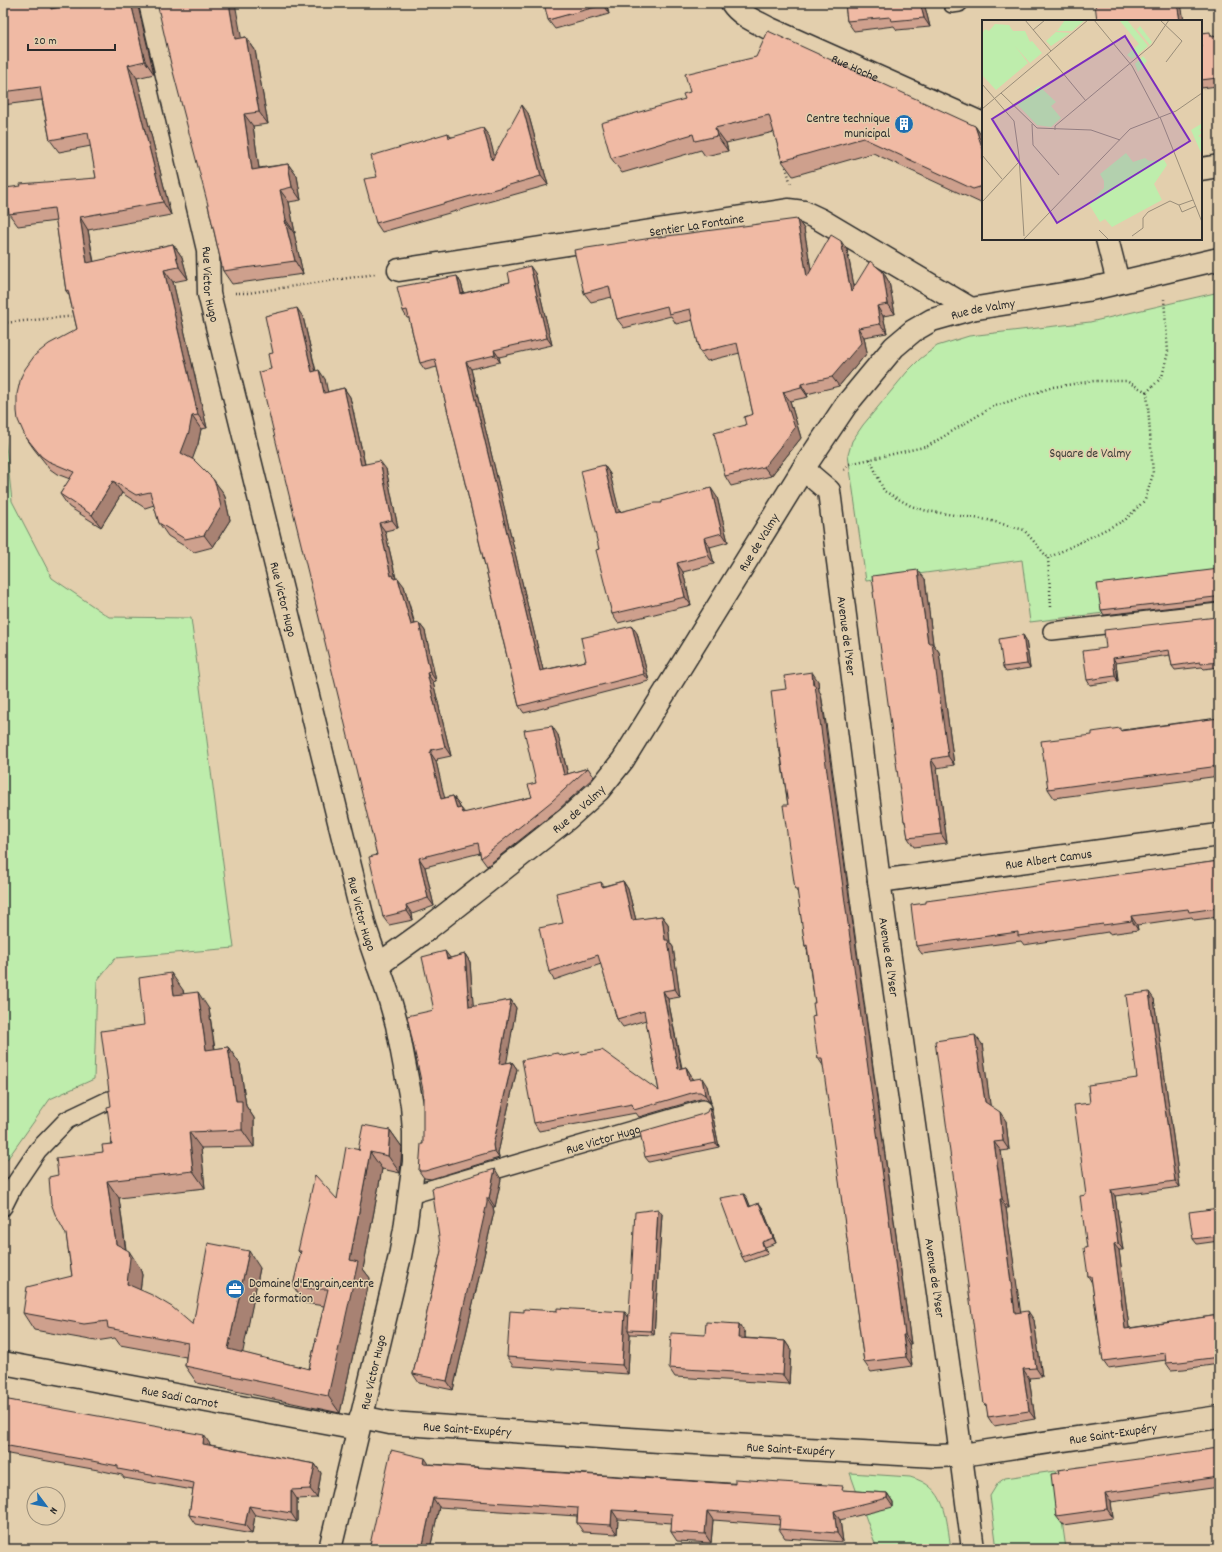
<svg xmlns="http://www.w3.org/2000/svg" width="1222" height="1552" viewBox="0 0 1222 1552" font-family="Dekko,sans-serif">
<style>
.green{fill:#beedac;stroke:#748c6c}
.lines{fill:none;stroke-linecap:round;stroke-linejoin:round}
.service-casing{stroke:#2b2b2b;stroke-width:20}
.minor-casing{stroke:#2b2b2b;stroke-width:25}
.path{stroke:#2b2b2b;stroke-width:2.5;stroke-dasharray:1 3;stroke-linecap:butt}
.service{stroke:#e3cfad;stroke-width:17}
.minor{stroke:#e3cfad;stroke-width:22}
.wall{fill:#cea08d;stroke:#2b2b2b}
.shaded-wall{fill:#a88273;stroke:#2b2b2b}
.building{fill:#f0baa4;stroke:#2b2b2b}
.labels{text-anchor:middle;stroke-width:3;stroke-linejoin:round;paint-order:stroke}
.street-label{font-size:13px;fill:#2b2b2b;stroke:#e3cfad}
.poi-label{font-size:13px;fill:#2b2b2b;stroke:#e3cfad;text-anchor:end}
.park-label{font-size:13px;fill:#3a3e38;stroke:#e3cfad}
.inset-road{fill:none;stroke:#998d79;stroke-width:1}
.view{fill:#7b2cbf;fill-opacity:0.15;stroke:#7b2cbf;stroke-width:2}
.inset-edge{fill:none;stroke:#2b2b2b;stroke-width:2}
</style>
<rect width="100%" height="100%" fill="#e3cfad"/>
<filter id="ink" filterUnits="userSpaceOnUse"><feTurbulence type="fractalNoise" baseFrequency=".025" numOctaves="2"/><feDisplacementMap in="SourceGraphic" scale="8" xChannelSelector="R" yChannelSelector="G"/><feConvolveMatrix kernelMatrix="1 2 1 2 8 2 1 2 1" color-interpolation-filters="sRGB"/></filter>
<g filter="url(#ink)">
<g class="green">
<path d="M 1219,292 L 1219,573 L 1104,613 L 1030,622 L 1022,560 L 866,581 L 848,455 L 852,441 L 863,425 L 907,372 L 920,359 L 937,346 L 969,336 L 1090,322 Z"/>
<path d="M 3,419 L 12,501 L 52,578 L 109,617 L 191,618 L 234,948 L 115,958 L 97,981 L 94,1079 L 50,1099 L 6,1161 L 3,1169 Z"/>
<path d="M 1055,1471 L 1066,1549 L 997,1549 L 990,1496 L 998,1483 L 1005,1478 Z"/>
<path d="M 850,1473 L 910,1477 C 947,1487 946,1517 951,1549 L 877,1549 Z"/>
</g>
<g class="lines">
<g class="service-casing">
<g id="service">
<path d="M 952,4 L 959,3"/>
<path d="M 1052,631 L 1219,612"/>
<path id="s1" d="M 410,1195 L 703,1109"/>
<path d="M 3,1207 L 13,1187 L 38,1150 L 67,1120 L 109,1100"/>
</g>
</g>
<g class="minor-casing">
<g id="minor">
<path id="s2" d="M 150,3 L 208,250 L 209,294 L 365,927 L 389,997 L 397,1025 L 412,1105 L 414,1132 L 414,1162 L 405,1229 L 400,1256 L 330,1549"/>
<path id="s3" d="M 732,3 C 740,15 755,21 768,28 L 983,124"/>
<path d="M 1201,169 L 1219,166"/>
<path d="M 1107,239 L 1118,282"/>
<path id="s4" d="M 399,270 L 788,210 L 804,212 L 821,220 L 971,309"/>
<path id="s5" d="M 803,469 L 829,491 L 879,881 L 957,1425 L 973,1549"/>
<path id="s6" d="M 879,881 L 1219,835"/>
<path id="s7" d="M 378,965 L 421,934 L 567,819 L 599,790 L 623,760 L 803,469 L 846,405 L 894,347 L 913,331 L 932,320 L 971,309 L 1087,290 L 1219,259"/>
<path id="s8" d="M 3,1363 L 358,1429"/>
<path id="s9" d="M 361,1417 L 390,1423 L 659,1441 L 936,1456 L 962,1455 L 1219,1417"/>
</g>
</g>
<g class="path">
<path d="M 785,163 L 791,185"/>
<path d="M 235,293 L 248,293 L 375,274"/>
<path d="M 3,323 L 76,316"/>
<path d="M 870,459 L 884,491 L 911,506 L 927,511 L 988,520 L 1024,530 L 1048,558"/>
<path d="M 844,470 L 849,464 L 928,446 L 992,407 L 1053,387 L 1094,381 L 1126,381 L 1147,392"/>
<path d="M 1051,607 L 1048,558 L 1125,520 L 1145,500 L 1153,474 L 1147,392 L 1162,377 L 1168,352 L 1164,299"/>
</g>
<use href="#service" class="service"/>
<use href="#minor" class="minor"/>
</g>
<g class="wall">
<path d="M 3,3 L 56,3 L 57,8 L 82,6 L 94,3 L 136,3 L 138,6 L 154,74 L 137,78 L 171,215 L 88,230 L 94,262 L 173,244 L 182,257 L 188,279 L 173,282 L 207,428 L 201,429 L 198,444 L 192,459 L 222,491 L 225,497 L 230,520 L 213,547 L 194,552 L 168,536 L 159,523 L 154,505 L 145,508 L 122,493 L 101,527 L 69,507 L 60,494 L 70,479 L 57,474 L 50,469 L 34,449 L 25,436 L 77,329 L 69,295 L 66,291 L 56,221 L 18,226 L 9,214 L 96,178 L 91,146 L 59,152 L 50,140 L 42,100 L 3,105 Z"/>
<path d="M 606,3 L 609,14 L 555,29 L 548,20 Z"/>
<path d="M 845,3 L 924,3 L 930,27 L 897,30 L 894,26 L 854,31 L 847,21 Z"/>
<path d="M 1201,33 L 1213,36 L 1219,36 L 1219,88 L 1218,86 L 1201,88 Z"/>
<path d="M 246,37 L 255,50 L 268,124 L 253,126 L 259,168 L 288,164 L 297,176 L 301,200 L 289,202 L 295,233 L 294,233 L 303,274 L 232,284 L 223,271 L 208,205 L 241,38 Z"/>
<path d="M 685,99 L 975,126 L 983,138 L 983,204 L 873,153 L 793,176 L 782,161 L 774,132 L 726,143 L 728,151 L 705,156 L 701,150 L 622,173 L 611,158 Z"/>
<path d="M 528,113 L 548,185 L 382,232 L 376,223 L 377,177 L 448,133 L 451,137 L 489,136 L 494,156 Z"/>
<path d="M 797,219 L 804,229 L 811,270 L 847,250 L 854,286 L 883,272 L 889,282 L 895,314 L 883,316 L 887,333 L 864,337 L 867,353 L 839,386 L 807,394 L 808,397 L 790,401 L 801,438 L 771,476 L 731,486 L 725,476 L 746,425 L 753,414 L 740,353 L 707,361 L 700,352 L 693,320 L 676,324 L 671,316 L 624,328 L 617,319 L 612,297 L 591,302 L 584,293 Z"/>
<path d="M 535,273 L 552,345 L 499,357 L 500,362 L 471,369 L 543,670 L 586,661 L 637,633 L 649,681 L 524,713 L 519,706 L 437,367 L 425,370 L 420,363 L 409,318 L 407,318 L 403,311 L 457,276 L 461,283 L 464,293 L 510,282 Z"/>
<path d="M 303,317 L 316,371 L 325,379 L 327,392 L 344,388 L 350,397 L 365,464 L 386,469 L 398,528 L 385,531 L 396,578 L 404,586 L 415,624 L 419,623 L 425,631 L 436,681 L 433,682 L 451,756 L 437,759 L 438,760 L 436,761 L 444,798 L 453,796 L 459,804 L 460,808 L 461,808 L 465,813 L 532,797 L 536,783 L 558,735 L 568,774 L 588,768 L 594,777 L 558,810 L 487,866 L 481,858 L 480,853 L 425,867 L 434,906 L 412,914 L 413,920 L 389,925 L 383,917 L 377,855 L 271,369 L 273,353 Z"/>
<path d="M 604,465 L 610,474 L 619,512 L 662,503 L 717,497 L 728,542 L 710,547 L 714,564 L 683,572 L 691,605 L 618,623 L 612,614 L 599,549 Z"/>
<path d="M 1219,569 L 1219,602 L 1104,615 L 1101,610 Z"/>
<path d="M 925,579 L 933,644 L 939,652 L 954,765 L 937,768 L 947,843 L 914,847 L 908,838 L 906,824 L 904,821 Z"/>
<path d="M 1219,616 L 1219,667 L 1204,669 L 1202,667 L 1175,670 L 1172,666 L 1170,655 L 1116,663 L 1118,681 L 1090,685 L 1087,680 L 1106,648 Z"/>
<path d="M 1023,635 L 1026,640 L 1030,668 L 1006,672 L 1003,667 Z"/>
<path d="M 818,681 L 819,691 L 821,694 L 826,723 L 911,1344 L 909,1344 L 912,1366 L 871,1372 L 864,1362 L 824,1067 L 818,1058 L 815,1016 L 815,1003 L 807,949 L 805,946 L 798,893 L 795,889 L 788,805 L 780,752 L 778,748 L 786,689 Z"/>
<path d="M 1219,718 L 1219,776 L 1054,798 L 1048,789 L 1122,730 Z"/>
<path d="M 1219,861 L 1219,917 L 1194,920 L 1192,917 L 1137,925 L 1138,930 L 1109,934 L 1108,932 L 1024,945 L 1021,941 L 922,954 L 916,946 L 926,903 Z"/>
<path d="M 623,881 L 628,889 L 636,920 L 662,916 L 668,924 L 670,943 L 673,947 L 680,997 L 668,999 L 682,1068 L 686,1067 L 691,1075 L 692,1079 L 707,1086 L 711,1103 L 706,1099 L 700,1099 L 639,1117 L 636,1113 L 539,1131 L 534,1123 L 564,1056 L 582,1054 L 659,1091 L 646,1020 L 623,1027 L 617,1019 L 601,964 L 554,980 L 549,972 L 563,923 L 601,882 L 604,886 Z"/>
<path d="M 465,954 L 470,962 L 473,1007 L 511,1000 L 516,1008 L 506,1063 L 512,1062 L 517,1069 L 498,1153 L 499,1158 L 431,1179 L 424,1178 L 419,1171 L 423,1144 L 434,1010 L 450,958 Z"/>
<path d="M 183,990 L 184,994 L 209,1009 L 215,1049 L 228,1047 L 240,1064 L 246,1106 L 254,1118 L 254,1147 L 201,1148 L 205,1188 L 119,1198 L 126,1249 L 140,1268 L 142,1275 L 140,1290 L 193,1325 L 260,1268 L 242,1353 L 309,1369 L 324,1306 L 305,1303 L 293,1286 L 301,1254 L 298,1251 L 337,1199 L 359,1150 L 390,1130 L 402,1147 L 400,1173 L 382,1169 L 363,1269 L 370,1278 L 340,1413 L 197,1383 L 185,1366 L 186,1357 L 120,1345 L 115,1338 L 96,1341 L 34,1330 L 23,1313 L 72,1276 L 58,1175 L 103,1152 L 112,1144 L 111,1106 L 144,1025 Z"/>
<path d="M 1154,999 L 1180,1187 L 1115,1196 L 1123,1250 L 1119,1250 L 1129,1328 L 1219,1315 L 1219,1364 L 1184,1369 L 1171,1370 L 1166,1363 L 1166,1360 L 1108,1368 L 1103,1361 L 1092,1283 L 1088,1276 L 1086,1195 L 1090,1103 L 1137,1078 Z"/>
<path d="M 982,1044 L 990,1106 L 1006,1121 L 1009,1150 L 1001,1151 L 1009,1208 L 1006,1208 L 1020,1312 L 1034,1320 L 1042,1377 L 1029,1378 L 1035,1419 L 994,1426 L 988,1417 L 987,1407 L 984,1404 Z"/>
<path d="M 712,1112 L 719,1147 L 649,1162 L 645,1157 Z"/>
<path d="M 501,1179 L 495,1207 L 493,1207 L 494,1212 L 453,1390 L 419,1383 L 413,1374 L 441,1251 Z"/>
<path d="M 747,1198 L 750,1206 L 762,1207 L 776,1243 L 765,1247 L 768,1254 L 745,1262 L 742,1257 Z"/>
<path d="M 1219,1208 L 1219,1241 L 1197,1244 L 1193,1239 Z"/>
<path d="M 662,1214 L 654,1335 L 630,1334 L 628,1374 L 513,1366 L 507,1357 L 524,1312 L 557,1311 L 628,1317 Z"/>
<path d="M 739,1324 L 745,1333 L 745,1338 L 785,1341 L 791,1350 L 789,1384 L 675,1377 L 669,1368 L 705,1335 Z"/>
<path d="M 3,1399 L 210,1444 L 210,1445 L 315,1464 L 321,1473 L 317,1498 L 297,1499 L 297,1522 L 255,1515 L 252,1534 L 195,1524 L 189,1515 L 193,1490 L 124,1478 L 122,1475 L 98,1470 L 3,1453 Z"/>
<path d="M 1219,1448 L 1219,1487 L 1111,1502 L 1113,1518 L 1063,1525 L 1056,1516 L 1059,1473 Z"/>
<path d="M 430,1464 L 887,1493 L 893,1502 L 893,1507 L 840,1520 L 843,1542 L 785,1538 L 779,1529 L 780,1525 L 713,1520 L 711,1543 L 677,1541 L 671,1532 L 672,1523 L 618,1519 L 617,1534 L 583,1532 L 577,1523 L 577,1516 L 439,1507 L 430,1549 Z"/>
</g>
<g class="shaded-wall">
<path d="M 50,3 L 56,3 L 60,22 L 51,9 Z"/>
<path d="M 131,3 L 136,3 L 138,6 L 154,74 L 145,61 Z"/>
<path d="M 229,3 L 235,3 L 244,52 L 235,39 Z"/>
<path d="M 602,3 L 606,3 L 609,14 L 603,5 Z"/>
<path d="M 920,3 L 924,3 L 930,27 L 924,18 Z"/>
<path d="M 1177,3 L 1181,3 L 1184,21 L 1180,21 Z"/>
<path d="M 246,37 L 255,50 L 268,124 L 259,112 Z"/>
<path d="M 128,65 L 137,78 L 171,215 L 163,202 Z"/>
<path d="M 522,105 L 528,113 L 548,185 L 541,176 Z"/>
<path d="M 244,114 L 253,126 L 261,182 L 252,170 Z"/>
<path d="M 975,126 L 983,138 L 983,150 Z"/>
<path d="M 483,128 L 489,136 L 498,169 L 492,160 Z"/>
<path d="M 715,128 L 726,143 L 728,151 L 717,136 Z"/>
<path d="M 288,164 L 297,176 L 301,200 L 292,187 Z"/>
<path d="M 280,190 L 289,202 L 295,233 L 286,220 Z"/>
<path d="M 80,217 L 88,230 L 96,276 L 87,263 Z"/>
<path d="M 797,219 L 804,229 L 814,287 L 807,277 Z"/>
<path d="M 285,221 L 294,233 L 303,274 L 295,261 Z"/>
<path d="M 841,241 L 847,250 L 857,301 L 851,292 Z"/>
<path d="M 173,244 L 182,257 L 188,279 L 179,267 Z"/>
<path d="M 530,266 L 535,273 L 552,345 L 547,338 Z"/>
<path d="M 164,270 L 173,282 L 207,428 L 198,415 Z"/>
<path d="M 883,272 L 889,282 L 895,314 L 888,304 Z"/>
<path d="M 457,276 L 461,283 L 466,301 L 461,294 Z"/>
<path d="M 877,306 L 883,316 L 887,333 L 880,324 Z"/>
<path d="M 297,308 L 303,317 L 318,381 L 312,372 Z"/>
<path d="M 858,328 L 864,337 L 867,353 L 839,386 L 832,377 Z"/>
<path d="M 494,350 L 499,357 L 500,362 L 495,355 Z"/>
<path d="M 466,362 L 471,369 L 545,678 L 540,671 Z"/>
<path d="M 319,370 L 325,379 L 330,402 L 324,393 Z"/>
<path d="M 801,384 L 807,394 L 808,397 L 801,387 Z"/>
<path d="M 344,388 L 350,397 L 367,474 L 361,465 Z"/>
<path d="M 783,392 L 790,401 L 801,438 L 771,476 L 764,467 Z"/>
<path d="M 192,416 L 201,429 L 198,444 L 190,466 L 181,453 Z"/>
<path d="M 380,461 L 386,469 L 398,528 L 392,520 Z"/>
<path d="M 604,465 L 610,474 L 622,522 L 616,513 Z"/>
<path d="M 213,479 L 222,491 L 225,497 L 230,520 L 213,547 L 204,535 Z"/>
<path d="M 113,481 L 122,493 L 101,527 L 92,515 Z"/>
<path d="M 711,488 L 717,497 L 728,542 L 722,533 Z"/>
<path d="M 379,523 L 385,531 L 396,579 L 399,584 L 391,576 Z"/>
<path d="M 704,538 L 710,547 L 714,564 L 708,555 Z"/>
<path d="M 677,563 L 683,572 L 691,605 L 685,597 Z"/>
<path d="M 918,570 L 925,579 L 933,644 L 939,652 L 954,765 L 948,756 L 928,643 Z"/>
<path d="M 398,578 L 404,586 L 417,634 L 411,625 Z"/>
<path d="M 419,623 L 425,631 L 436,681 L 430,672 Z"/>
<path d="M 632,626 L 637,633 L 649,681 L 644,674 Z"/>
<path d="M 1023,635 L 1026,640 L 1030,668 L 1027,664 Z"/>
<path d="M 1113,658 L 1116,663 L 1118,681 L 1115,676 Z"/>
<path d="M 812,672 L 818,681 L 819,691 L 821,694 L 911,1344 L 905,1335 Z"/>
<path d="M 427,673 L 433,682 L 451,756 L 445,747 Z"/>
<path d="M 552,726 L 558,735 L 570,783 L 564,775 Z"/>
<path d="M 430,752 L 436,761 L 447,808 L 441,799 Z"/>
<path d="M 931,759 L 937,768 L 947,843 L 941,834 Z"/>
<path d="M 453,796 L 459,804 L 463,817 L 457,809 Z"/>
<path d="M 419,858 L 425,867 L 434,906 L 428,898 Z"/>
<path d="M 623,881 L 628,889 L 638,928 L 632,920 Z"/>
<path d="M 406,905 L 412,914 L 413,920 L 407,911 Z"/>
<path d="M 662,916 L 668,924 L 670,943 L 673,947 L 680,997 L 675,989 L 665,940 Z"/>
<path d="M 1131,916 L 1137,925 L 1138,930 L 1132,921 Z"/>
<path d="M 445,951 L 451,959 L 447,959 Z"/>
<path d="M 465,954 L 470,962 L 474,1015 L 469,1007 Z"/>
<path d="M 171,973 L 183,990 L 186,1012 L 174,995 Z"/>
<path d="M 663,991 L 668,999 L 683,1077 L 678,1069 Z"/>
<path d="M 198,992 L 209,1009 L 217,1067 L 206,1050 Z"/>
<path d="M 1149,992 L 1154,999 L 1180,1187 L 1175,1181 Z"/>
<path d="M 511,1000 L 516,1008 L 505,1072 L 499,1064 Z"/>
<path d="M 975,1035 L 982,1044 L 991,1111 L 985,1102 Z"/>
<path d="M 228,1047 L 240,1064 L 246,1106 L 254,1118 L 254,1147 L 242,1130 L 236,1101 Z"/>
<path d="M 512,1062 L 517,1069 L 498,1153 L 499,1158 L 494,1151 L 493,1145 Z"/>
<path d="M 686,1067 L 691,1075 L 694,1087 L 689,1080 Z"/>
<path d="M 702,1078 L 707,1086 L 711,1103 L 705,1095 Z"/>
<path d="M 709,1107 L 712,1112 L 719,1147 L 716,1143 Z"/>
<path d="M 1000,1112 L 1006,1121 L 1009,1150 L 1003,1141 Z"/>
<path d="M 390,1130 L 402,1147 L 400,1173 L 388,1156 Z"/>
<path d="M 189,1132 L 201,1148 L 205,1188 L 193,1171 Z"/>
<path d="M 994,1142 L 1001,1151 L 1009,1208 L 1002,1199 Z"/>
<path d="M 370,1152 L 382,1169 L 363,1269 L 370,1278 L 340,1413 L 328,1396 L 350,1260 Z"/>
<path d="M 495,1169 L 501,1179 L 495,1207 L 489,1198 Z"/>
<path d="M 107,1181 L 119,1198 L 127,1261 L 116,1244 Z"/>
<path d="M 1111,1190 L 1115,1196 L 1123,1250 L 1118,1243 Z"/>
<path d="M 744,1194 L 747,1198 L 752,1211 L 749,1207 Z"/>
<path d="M 487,1198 L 493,1207 L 494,1212 L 453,1390 L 447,1381 Z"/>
<path d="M 1000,1199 L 1006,1208 L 1022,1322 L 1015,1313 Z"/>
<path d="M 759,1203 L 762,1207 L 776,1243 L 773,1238 Z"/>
<path d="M 658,1209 L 662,1214 L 654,1335 L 651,1331 Z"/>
<path d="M 762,1242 L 765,1247 L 768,1254 L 764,1249 Z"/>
<path d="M 1114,1244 L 1119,1250 L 1130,1335 L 1125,1329 Z"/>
<path d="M 129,1251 L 140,1268 L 142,1275 L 139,1301 L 127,1284 Z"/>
<path d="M 249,1251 L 260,1268 L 240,1366 L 228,1349 Z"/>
<path d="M 1028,1311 L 1034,1320 L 1042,1377 L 1036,1368 Z"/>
<path d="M 625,1312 L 631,1321 L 628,1330 L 630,1334 L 628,1374 L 622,1365 Z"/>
<path d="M 739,1324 L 745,1333 L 745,1347 L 738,1338 Z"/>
<path d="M 903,1335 L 909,1344 L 912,1366 L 906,1357 Z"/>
<path d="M 785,1341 L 791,1350 L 789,1384 L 783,1375 Z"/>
<path d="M 1023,1369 L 1029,1378 L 1035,1419 L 1029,1411 Z"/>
<path d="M 204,1435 L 210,1444 L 209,1453 L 203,1444 Z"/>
<path d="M 425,1458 L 431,1467 L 424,1464 Z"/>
<path d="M 315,1464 L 321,1473 L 317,1498 L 310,1489 Z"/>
<path d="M 291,1490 L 297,1499 L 297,1522 L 291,1513 Z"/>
<path d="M 887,1493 L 893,1502 L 893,1507 L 887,1498 Z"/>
<path d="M 1105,1493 L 1111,1502 L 1113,1518 L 1107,1509 Z"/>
<path d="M 433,1498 L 439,1507 L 430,1549 L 422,1549 Z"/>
<path d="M 249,1506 L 255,1515 L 252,1534 L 245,1525 Z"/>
<path d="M 612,1510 L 618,1519 L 617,1534 L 611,1525 Z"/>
<path d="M 707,1511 L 713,1520 L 711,1543 L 705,1534 Z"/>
<path d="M 834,1511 L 840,1520 L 843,1542 L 837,1533 Z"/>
</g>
<g class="building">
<path d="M 3,3 L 50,3 L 51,9 L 79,3 L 80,7 L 94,3 L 131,3 L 145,61 L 128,65 L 163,202 L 80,217 L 87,263 L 173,244 L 179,267 L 164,270 L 198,415 L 192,416 L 189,432 L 181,453 L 194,460 L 213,479 L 216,485 L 221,507 L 204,535 L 185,539 L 159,523 L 150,492 L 136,495 L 113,481 L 92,515 L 60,494 L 74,472 L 48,461 L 41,456 L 25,436 L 18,420 L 17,411 L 17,394 L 21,377 L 25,369 L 35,355 L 49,344 L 77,329 L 68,290 L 66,291 L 54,208 L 9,214 L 5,188 L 21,186 L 20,184 L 96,178 L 88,133 L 50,140 L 40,87 L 3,92 Z"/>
<path d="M 157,3 L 229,3 L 235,39 L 246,37 L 259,112 L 244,114 L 252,170 L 288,164 L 292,187 L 280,190 L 286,220 L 285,221 L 295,261 L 223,271 L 208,205 L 171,64 Z"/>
<path d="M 544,3 L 602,3 L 603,5 L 548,20 Z"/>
<path d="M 845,3 L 920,3 L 924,18 L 891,21 L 890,17 L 847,21 Z"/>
<path d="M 1095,3 L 1177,3 L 1180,21 L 1097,21 Z"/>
<path d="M 768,31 L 975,126 L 983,150 L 983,186 L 973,189 L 863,138 L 782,161 L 769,115 L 715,128 L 717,136 L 695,141 L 693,134 L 611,158 L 601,123 L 685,99 L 683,94 L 690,92 L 685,74 L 756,57 Z"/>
<path d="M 1210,32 L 1211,37 L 1219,36 L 1219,86 L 1218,86 L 1217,78 L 1201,80 L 1201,33 Z"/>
<path d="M 522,105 L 541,176 L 376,223 L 364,179 L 377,177 L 371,156 L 448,133 L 449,138 L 483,128 L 492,160 Z"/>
<path d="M 797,219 L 807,277 L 831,235 L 841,241 L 851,292 L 870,261 L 883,272 L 888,304 L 877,306 L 880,324 L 858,328 L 861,343 L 832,377 L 801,384 L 801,387 L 783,392 L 795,428 L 764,467 L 725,476 L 714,433 L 746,425 L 744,417 L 753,414 L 737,343 L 700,352 L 690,309 L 669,314 L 667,306 L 617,319 L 609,286 L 584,293 L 574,250 L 652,238 Z"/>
<path d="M 530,266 L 547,338 L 494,350 L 495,355 L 466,362 L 540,671 L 586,661 L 581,638 L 632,626 L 644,674 L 519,706 L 435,359 L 420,363 L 407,310 L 403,311 L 397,287 L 457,276 L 461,294 L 510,282 L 508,272 Z"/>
<path d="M 297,308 L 312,372 L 319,370 L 324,393 L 344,388 L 361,465 L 380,461 L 392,520 L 379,523 L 391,576 L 393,575 L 394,579 L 398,578 L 411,625 L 419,623 L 430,672 L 427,673 L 445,747 L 431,750 L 432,752 L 430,752 L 441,799 L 453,796 L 457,809 L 461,808 L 463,813 L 532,797 L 528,785 L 536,783 L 524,730 L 552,726 L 564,775 L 588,768 L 552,801 L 481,858 L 478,843 L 419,858 L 428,898 L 406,905 L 407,911 L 383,917 L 369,857 L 377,855 L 259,372 L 271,369 L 268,354 L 273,353 L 265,316 Z"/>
<path d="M 604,465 L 616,513 L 655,503 L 662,503 L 662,501 L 711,488 L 722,533 L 704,538 L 708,555 L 677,563 L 685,597 L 612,614 L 596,550 L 599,549 L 581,471 Z"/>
<path d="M 1219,569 L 1219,598 L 1215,597 L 1101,610 L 1097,584 Z"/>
<path d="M 918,570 L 928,643 L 932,643 L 948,756 L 931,759 L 941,834 L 908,838 L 905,821 L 904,821 L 873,592 L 874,592 L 872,576 Z"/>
<path d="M 1219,616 L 1219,662 L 1201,664 L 1200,662 L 1172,666 L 1169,650 L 1113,658 L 1115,676 L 1087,680 L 1083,651 L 1106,648 L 1104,630 L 1217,617 Z"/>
<path d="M 1023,635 L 1027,664 L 1003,667 L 999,639 Z"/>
<path d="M 812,672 L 813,685 L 815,685 L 819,714 L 905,1335 L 903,1335 L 906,1357 L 864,1362 L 822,1058 L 818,1058 L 812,1017 L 815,1016 L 813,1003 L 815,1003 L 807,945 L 805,946 L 797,889 L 795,889 L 783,805 L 788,805 L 780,748 L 778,748 L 771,691 L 786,689 L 784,676 Z"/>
<path d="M 1219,718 L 1219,766 L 1048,789 L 1041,741 L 1092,735 L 1092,732 L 1120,728 L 1120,731 Z"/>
<path d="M 1219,861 L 1219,905 L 1216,906 L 1217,908 L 1189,912 L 1188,909 L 1131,916 L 1132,921 L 1103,925 L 1103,924 L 1018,936 L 1018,932 L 916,946 L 911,905 L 926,903 L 926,901 Z"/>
<path d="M 623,881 L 632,920 L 662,916 L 665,940 L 668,940 L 675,989 L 663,991 L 678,1069 L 686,1067 L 689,1080 L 702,1078 L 705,1095 L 700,1092 L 695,1092 L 634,1110 L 632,1104 L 534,1123 L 522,1060 L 557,1053 L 564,1056 L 580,1052 L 582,1054 L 602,1050 L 659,1091 L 644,1011 L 617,1019 L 598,955 L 549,972 L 539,928 L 563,923 L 556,893 L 601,882 L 602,887 Z"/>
<path d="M 445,951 L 447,959 L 465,954 L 469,1007 L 511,1000 L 499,1064 L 512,1062 L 493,1145 L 494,1151 L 425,1171 L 419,1171 L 421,1144 L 423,1144 L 423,1090 L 407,1016 L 434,1010 L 422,957 Z"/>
<path d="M 171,973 L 174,995 L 198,992 L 206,1050 L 228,1047 L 236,1101 L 242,1101 L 242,1130 L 189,1132 L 193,1171 L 107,1181 L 116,1244 L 129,1251 L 130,1258 L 127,1284 L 152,1295 L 172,1307 L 193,1325 L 208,1243 L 249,1251 L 228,1349 L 309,1369 L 328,1289 L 314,1289 L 293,1286 L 301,1251 L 298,1251 L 315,1175 L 337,1199 L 346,1147 L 360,1150 L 358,1150 L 363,1125 L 390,1130 L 388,1156 L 370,1152 L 350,1260 L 358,1262 L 328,1396 L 185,1366 L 188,1343 L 108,1328 L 107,1321 L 84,1324 L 23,1313 L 27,1287 L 72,1276 L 66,1234 L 55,1214 L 51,1203 L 49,1177 L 58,1175 L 56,1158 L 103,1152 L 102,1145 L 112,1144 L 107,1107 L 111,1106 L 101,1031 L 144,1025 L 139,978 Z"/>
<path d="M 1149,992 L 1175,1181 L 1111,1190 L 1118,1243 L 1114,1244 L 1125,1329 L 1219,1315 L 1219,1357 L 1180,1362 L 1166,1363 L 1165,1353 L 1103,1361 L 1091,1276 L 1088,1276 L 1084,1248 L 1087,1248 L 1080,1196 L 1086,1195 L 1074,1105 L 1090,1103 L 1088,1085 L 1137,1078 L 1126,995 Z"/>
<path d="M 975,1035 L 985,1102 L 1000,1112 L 1003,1141 L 994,1142 L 1002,1199 L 1000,1199 L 1015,1313 L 1028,1311 L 1036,1368 L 1023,1369 L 1029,1411 L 988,1417 L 986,1404 L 984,1404 L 935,1041 Z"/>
<path d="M 709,1107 L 716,1143 L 645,1157 L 640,1132 L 703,1114 L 707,1112 Z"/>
<path d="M 495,1169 L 489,1198 L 487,1198 L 487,1203 L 447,1381 L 413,1374 L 441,1251 L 432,1188 Z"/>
<path d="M 744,1194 L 749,1207 L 759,1203 L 773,1238 L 762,1242 L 764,1249 L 742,1257 L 720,1198 Z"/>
<path d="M 1219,1208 L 1219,1236 L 1193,1239 L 1189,1212 Z"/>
<path d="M 658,1209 L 651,1331 L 628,1330 L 635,1212 Z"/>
<path d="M 557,1308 L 625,1312 L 622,1365 L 507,1357 L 510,1311 L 524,1312 L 524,1309 L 557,1311 Z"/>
<path d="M 706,1322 L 739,1324 L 738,1338 L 785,1341 L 783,1375 L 669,1368 L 671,1333 L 705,1335 Z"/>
<path d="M 3,1399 L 204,1435 L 203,1444 L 315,1464 L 310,1489 L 291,1490 L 291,1513 L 249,1506 L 245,1525 L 189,1515 L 194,1483 L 118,1469 L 118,1466 L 92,1461 L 3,1445 Z"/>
<path d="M 1219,1448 L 1219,1477 L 1105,1493 L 1107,1509 L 1056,1516 L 1051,1474 L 1059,1473 L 1058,1470 L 1072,1468 Z"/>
<path d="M 391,1450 L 425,1458 L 424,1464 L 735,1484 L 735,1479 L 843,1486 L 842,1490 L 887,1493 L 887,1498 L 834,1511 L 837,1533 L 779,1529 L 780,1516 L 707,1511 L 705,1534 L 671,1532 L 672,1514 L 612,1510 L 611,1525 L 577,1523 L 578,1508 L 433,1498 L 422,1549 L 369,1549 Z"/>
<path d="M 3,1545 L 25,1549 L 3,1549 Z"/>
</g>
</g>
<defs>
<g id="building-disc" transform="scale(1)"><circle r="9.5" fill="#1f6fb2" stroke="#e3cfad"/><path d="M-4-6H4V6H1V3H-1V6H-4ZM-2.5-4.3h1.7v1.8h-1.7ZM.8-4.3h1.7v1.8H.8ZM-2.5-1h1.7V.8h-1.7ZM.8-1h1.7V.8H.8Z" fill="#fff"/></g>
<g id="office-disc" transform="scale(1)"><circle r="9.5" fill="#1f6fb2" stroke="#e3cfad"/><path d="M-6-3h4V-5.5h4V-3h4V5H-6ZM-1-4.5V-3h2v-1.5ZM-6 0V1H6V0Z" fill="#fff"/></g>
</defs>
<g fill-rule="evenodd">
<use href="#building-disc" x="904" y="124"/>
<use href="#office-disc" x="235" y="1289"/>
</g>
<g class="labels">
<g class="street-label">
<text dy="5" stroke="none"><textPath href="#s3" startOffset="140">Rue Hoche</textPath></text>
<text dy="5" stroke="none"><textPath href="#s4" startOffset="301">Sentier La Fontaine</textPath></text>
<text dy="5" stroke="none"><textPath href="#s2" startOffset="288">Rue Victor Hugo</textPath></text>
<text dy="5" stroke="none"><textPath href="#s7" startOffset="914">Rue de Valmy</textPath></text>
<text dy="5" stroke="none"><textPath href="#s7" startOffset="577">Rue de Valmy</textPath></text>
<text dy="5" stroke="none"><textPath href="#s2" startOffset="612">Rue Victor Hugo</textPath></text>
<text dy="5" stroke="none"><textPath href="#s5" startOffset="180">Avenue de l'Yser</textPath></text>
<text dy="5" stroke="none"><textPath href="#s7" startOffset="254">Rue de Valmy</textPath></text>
<text dy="5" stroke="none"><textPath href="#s6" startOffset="171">Rue Albert Camus</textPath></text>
<text dy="5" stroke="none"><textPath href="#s2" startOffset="936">Rue Victor Hugo</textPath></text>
<text dy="5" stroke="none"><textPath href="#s5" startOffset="504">Avenue de l'Yser</textPath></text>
<text dy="5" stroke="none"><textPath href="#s1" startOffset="201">Rue Victor Hugo</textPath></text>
<text dy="5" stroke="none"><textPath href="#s5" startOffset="828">Avenue de l'Yser</textPath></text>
<text transform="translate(372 1372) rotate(-77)" y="5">Rue Victor Hugo</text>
<text dy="5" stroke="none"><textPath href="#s8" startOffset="180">Rue Sadi Carnot</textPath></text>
<text dy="5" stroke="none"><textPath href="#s9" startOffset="107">Rue Saint-Exupéry</textPath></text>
<text dy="5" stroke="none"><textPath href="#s9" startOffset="755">Rue Saint-Exupéry</textPath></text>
<text dy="5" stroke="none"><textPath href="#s9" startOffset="431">Rue Saint-Exupéry</textPath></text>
</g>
<g class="poi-label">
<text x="890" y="122">Centre technique<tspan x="890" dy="15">municipal</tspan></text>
<text x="249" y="1287" text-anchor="start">Domaine d'Engrain,centre<tspan x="249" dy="15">de formation</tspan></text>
</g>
<g class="park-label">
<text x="1090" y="457">Square de Valmy</text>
</g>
</g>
<g transform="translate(982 20)">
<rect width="220" height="220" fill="#e3cfad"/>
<path d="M 83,0 L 103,0 L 90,11 L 75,11 ZM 145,0 L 166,26 L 150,39 L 145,35 L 157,24 L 138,1 ZM 13,4 L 27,5 L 31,11 L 43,11 L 48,22 L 50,21 L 60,33 L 48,43 L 33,26 L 46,43 L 14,70 L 0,55 L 0,14 L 3,9 L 7,11 ZM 158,6 L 170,22 L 168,25 L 155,9 ZM 74,12 L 88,13 L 69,26 L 64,21 ZM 161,36 L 165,41 L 156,52 L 153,44 ZM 57,66 L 74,82 L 69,86 L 79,98 L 69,107 L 55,105 L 35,84 ZM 219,104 L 220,109 L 217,109 L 220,113 L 216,116 L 220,118 L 220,135 L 209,110 ZM 144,133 L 151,142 L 163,138 L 167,141 L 182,140 L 185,145 L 172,164 L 180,180 L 130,207 L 123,199 L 118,202 L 107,184 L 122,168 L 122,161 L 118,154 Z" fill="#beedac"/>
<path class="inset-road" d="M 43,0 L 69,31M 112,0 L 150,46 L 177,97M 178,0 L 200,21 L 184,42M 51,10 L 63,0M 65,34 L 104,81M 0,64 L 32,101 L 37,136 L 42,216M 19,73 L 55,108 L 109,110 L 138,120M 0,89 L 106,0M 178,97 L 220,202M 50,104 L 51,125 L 77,155M 73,110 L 73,106 L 170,25 L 187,0M 0,135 L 20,159M 0,179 L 1,181 L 36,143M 211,180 L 197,185 L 200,192 L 214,186M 117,210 L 127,220M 150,216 L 161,208 L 161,198 L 166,192 L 188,181 L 197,185M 41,220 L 148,109 L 194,91 L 220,73"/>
<path class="view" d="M 143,16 L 208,121 L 75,203 L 10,99 Z"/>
<rect width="220" height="220" class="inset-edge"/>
</g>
<rect width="1222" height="1552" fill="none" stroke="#e3cfad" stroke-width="16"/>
<rect x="8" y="8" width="1206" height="1536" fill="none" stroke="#2b2b2b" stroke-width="1.5" filter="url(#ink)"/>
<g transform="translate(46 1506) rotate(122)"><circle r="19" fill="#e3cfad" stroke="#998d79"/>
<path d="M0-3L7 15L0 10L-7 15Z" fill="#1f6fb2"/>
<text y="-6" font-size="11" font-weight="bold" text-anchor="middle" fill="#2b2b2b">N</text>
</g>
<path d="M28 44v6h87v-6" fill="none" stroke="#2b2b2b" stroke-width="2"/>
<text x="34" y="44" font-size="12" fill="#2b2b2b" stroke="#e3cfad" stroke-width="3" paint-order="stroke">20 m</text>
</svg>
